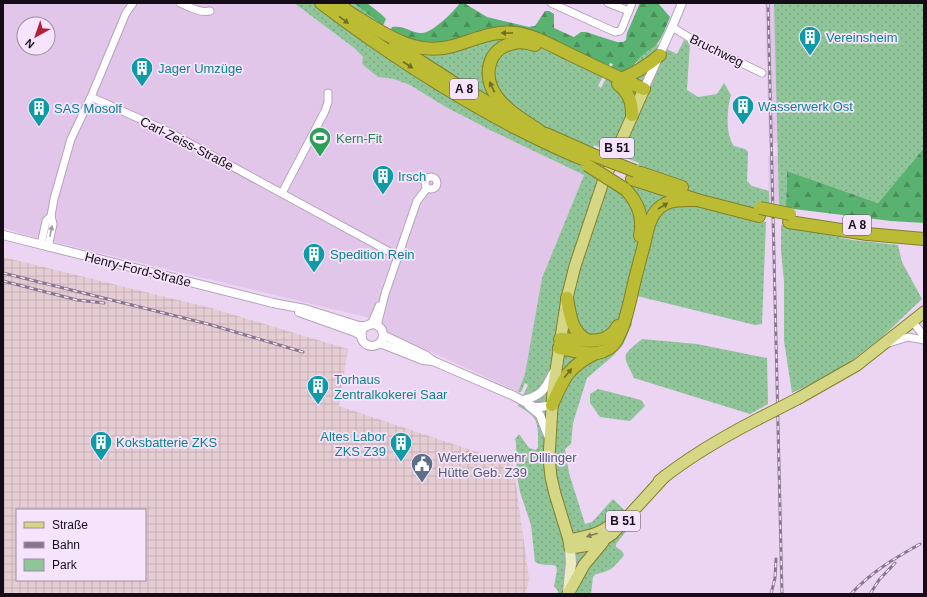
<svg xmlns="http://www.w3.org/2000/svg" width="927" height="597" viewBox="0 0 927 597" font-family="Arial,sans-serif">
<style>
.built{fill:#e1c6ea;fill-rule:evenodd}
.industrial{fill:url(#industrial-grid);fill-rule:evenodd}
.green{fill:url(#green-dots);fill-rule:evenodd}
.forest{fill:url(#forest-firs)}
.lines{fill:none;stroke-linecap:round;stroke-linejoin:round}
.minor-casing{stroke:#b6a1bd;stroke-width:9}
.tertiary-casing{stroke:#b6a1bd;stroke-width:10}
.secondary-casing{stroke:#b6a1bd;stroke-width:12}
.primary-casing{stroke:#817f29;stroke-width:13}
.motorway-casing{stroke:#817f29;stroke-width:14}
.minor{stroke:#fff;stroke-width:7}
.tertiary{stroke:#fff;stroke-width:8}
.secondary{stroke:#ebebc2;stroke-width:10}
.primary{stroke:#d6d785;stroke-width:11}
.motorway{stroke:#bbbc33;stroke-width:12}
.rail-casing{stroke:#87778c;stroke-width:3}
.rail{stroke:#f6e4fc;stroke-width:1.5;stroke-dasharray:4.5;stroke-linecap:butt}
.primary-bridge-casing{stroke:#817f29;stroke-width:13;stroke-linecap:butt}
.motorway-bridge-casing{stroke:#817f29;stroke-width:14;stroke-linecap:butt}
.primary-bridge{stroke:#d6d785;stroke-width:11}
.motorway-bridge{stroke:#bbbc33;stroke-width:12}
.oneway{fill:#706d26}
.oneway2{fill:#a19ea2}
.oneway3{fill:#7f7c54}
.labels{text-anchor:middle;stroke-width:3.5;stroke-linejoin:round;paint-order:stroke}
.shield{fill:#f6e4fc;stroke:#584e5c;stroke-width:1}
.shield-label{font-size:12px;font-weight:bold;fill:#140d17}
.culture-label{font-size:13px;fill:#0d838f;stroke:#f6e4fc;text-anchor:start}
.street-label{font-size:13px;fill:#140d17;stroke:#f6e4fc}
.leisure-label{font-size:13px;fill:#27864d;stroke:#f6e4fc;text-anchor:start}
.service-label{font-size:13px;fill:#4e5e75;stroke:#f6e4fc;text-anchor:start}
</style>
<defs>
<pattern id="industrial-grid" width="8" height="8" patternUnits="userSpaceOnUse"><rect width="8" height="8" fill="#e6cdd3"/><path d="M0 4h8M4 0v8" fill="none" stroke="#c4afb4"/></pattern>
<pattern id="green-dots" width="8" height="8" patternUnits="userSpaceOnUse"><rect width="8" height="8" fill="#90c499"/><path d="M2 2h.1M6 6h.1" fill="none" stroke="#7ba783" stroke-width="1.8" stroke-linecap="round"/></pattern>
<pattern id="forest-firs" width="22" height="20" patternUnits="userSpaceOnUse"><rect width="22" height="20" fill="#59b26f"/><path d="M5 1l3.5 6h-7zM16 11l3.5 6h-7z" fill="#488f5a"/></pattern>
</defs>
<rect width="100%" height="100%" fill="#ecd5f3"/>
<g class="built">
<path d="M 3,3 L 294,3 L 354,48 L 363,57 L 378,77 L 394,79 L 410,85 L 444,106 L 492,131 L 584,175 L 542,278 L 525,374 L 518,392 L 388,332 L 380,322 L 370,318 L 33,237 L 3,228 ZM 24,24 L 48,24 L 48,48 L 24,48 Z"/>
<path d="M 765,3 L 774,3 L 778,143 L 769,143 Z"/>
<path d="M 768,156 L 778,156 L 779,205 L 769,205 Z"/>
</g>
<path class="industrial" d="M 3,257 L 211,308 L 348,349 L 339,406 L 513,464 L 529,578 L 526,594 L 3,594 ZM 17,510 L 145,510 L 145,580 L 17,580 Z"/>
<g class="green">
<path d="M 294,3 L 354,3 L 377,21 L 363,41 L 382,54 L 396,35 L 461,39 L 482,30 L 497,28 L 608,67 L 598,86 L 601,88 L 611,68 L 634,67 L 642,55 L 657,44 L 677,54 L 684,40 L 690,43 L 687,90 L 698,97 L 717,94 L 724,83 L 731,95 C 727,108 725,135 734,146 L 745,149 L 748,152 L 747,181 L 752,186 L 769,191 L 769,205 L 758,221 L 766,222 L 762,324 L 755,325 L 637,296 L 630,319 L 632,321 L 632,324 L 623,345 L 613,356 L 587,378 L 573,423 L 571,444 L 565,449 L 569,473 L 585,524 L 592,522 L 613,499 L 635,520 L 616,544 L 616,547 L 622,551 L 624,555 C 614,567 612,571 596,574 L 593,577 L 591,594 L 558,594 L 558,591 L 554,586 L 557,570 L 556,566 C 548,563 545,567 535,562 L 531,525 L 520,492 L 517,476 L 516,443 L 515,439 L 519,434 L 529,448 L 536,450 L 538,447 C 538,424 540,418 518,406 L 528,385 L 525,383 L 521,392 L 518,392 L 525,374 L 542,278 L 584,175 L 492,131 L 444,106 L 410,85 L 394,79 L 378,77 L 362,64 L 363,57 L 354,48 ZM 594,145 L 639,163 L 632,179 L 625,189 L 588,161 Z"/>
<path d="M 774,3 L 924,3 L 924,148 L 878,203 L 787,171 L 786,208 L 779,205 Z"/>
<path d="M 781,225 L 852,240 L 898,245 L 902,262 L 922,299 L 881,338 L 838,371 L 792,393 L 784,341 L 784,282 L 781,250 Z"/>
<path d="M 642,339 L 697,344 L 767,358 L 768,404 L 750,414 L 634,378 C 622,353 621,357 642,339 Z"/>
<path d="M 598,389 L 641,400 L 645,406 L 630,421 L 600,417 L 590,403 L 590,394 Z"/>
</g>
<g class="forest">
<path d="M 354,3 L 367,3 L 381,14 L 386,19 L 383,26 Z"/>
<path d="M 460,3 L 464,3 L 487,17 L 529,27 L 535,26 L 545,11 L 549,11 L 554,14 L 554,28 L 574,37 L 581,32 L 586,32 L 617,42 L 623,42 L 626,40 L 627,33 L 640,3 L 658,3 L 670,17 C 667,24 662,39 656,45 C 653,48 648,50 644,54 C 631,65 633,77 611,68 L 613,64 L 610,63 L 608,67 L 497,28 L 482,30 L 461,39 L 444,43 L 416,42 L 390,31 L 392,27 C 404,25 410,32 420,33 C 431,35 454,11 460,3 Z"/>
<path d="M 924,148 L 924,223 L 891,221 L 786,208 L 787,171 L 878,203 Z"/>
</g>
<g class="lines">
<g class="minor-casing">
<g id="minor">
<path d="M 180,3 C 190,7 199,13 210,11"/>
<path d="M 551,3 L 615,32 L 620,31 L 622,28 L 632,3"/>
<path d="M 608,3 L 629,11"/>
<path d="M 672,27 L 703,46 L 719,52 L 762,73"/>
<path d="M 91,97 L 167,131 L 399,257"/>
<circle cx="431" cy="183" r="6"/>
<path d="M 282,193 L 325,111 L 328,102 L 328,93"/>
<path d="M 41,245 L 46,221 L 51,216"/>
<path d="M 48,247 L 53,224 L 51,216 L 54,199 L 71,139 L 91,97 L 126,13 L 133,3"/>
<path d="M 912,321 L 924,336"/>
<path d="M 371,325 L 379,306"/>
<path d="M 377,326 L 385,294 L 417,201 L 427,188"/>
<path d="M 889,343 L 908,337 L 924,340"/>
</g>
</g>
<g class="tertiary-casing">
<g id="tertiary">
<path d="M 644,89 L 672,27 L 682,3"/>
<path d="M 3,235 L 273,303 L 305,309 L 359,326 L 367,326"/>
<path d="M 299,312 L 355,332 L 362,336"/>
<circle cx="372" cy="335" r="11"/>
<path d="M 383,335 L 425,355 L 433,361 L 514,396 L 534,407 L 541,407 L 552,405"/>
<path d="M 380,343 L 423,360 L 433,361"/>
<path d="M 523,400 C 541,396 545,390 553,373"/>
<path d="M 529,406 L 540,415 L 549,438"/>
</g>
</g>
<g class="secondary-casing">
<path id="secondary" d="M 568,592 L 571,563 L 570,548"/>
</g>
<g class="primary-casing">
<g id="primary">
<path d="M 644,89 L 603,182 L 575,266 L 567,298 L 553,390 L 549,458 L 551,477 L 555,494 L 569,540 L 570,548 C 587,546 599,544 612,534 L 665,476"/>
<path d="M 799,398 L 857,365 L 924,312"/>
<path d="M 659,481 C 690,456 723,437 758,419"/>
<path d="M 569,540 C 589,536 603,534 617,519"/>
<path d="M 568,594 L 584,565 L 603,542"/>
</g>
</g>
<g class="motorway-casing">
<g id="motorway">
<path d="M 321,3 C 383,50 447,92 516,128 C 540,140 563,152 588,161"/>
<path d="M 337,3 L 358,19"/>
<path d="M 352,14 C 383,33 415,57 453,46 C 474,40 494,30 515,33 C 534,35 552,46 569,54 C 594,66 619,78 644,89"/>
<path d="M 395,45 L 457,85 L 517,119"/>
<path d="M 535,45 C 528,43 521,41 514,43 C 487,48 482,77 497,97 C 508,112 526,121 541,132"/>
<path d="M 621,79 C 636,73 647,66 660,55"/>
<path d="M 618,84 C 629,93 632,101 632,115"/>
<path d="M 546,134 L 591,154"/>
<path d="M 641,173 L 682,187"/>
<path d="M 632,179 L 697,200 L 759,216"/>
<path d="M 625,189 C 638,202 644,217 640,236"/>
<path d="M 789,222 L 867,234 L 924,239"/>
<path d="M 567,298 C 570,314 571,332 587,340"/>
<path d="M 560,339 C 581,339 606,348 618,326"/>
<path d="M 559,348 C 573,350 591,357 604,351 C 612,348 617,341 620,333 C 625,323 627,312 630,301 C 634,282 639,263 644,245 C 647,232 649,217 659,208 C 669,199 684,200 697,200"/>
<path d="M 552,405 C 564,377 568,367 596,353"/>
</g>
</g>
<use href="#minor" class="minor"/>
<use href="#tertiary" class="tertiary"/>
<use href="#secondary" class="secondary"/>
<use href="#primary" class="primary"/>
<use href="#motorway" class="motorway"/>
<g class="rail-casing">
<g id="rail">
<path d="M 768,3 L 782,594"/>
<path d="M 3,273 L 208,324 L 303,352"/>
<path d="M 3,281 L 77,300 L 104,303"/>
<path d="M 771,594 L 775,578 L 776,559"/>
<path d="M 851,594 C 871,572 895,558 920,544"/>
<path d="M 870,594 L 879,580 L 895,563"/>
</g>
</g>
<use href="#rail" class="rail"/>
<g class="primary-bridge-casing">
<path id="primary-bridge" d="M 758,419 L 799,398"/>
</g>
<g class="motorway-bridge-casing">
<g id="motorway-bridge">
<path d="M 591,154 L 635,171"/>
<path d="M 587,165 L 625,189"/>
<path d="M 760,208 L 790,214"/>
</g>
</g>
<use href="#primary-bridge" class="primary-bridge"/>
<use href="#motorway-bridge" class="motorway-bridge"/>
</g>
<defs><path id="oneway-solid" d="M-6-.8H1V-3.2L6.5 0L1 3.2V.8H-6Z"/></defs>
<g class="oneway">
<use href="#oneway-solid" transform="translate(344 20) rotate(37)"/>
<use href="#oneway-solid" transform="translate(507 33) rotate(-180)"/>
<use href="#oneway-solid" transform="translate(408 65) rotate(33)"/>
<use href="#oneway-solid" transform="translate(492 87) rotate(-115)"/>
<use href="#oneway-solid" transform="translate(663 206) rotate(-32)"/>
<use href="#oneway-solid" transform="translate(568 373) rotate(-51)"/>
</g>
<use class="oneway2" href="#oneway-solid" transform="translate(51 231) rotate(-79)"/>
<use class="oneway3" href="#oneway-solid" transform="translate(592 535) rotate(163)"/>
<defs>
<g id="building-pin" transform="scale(1.15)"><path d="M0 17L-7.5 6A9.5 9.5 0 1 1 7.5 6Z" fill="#0f9aa8" stroke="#f6e4fc"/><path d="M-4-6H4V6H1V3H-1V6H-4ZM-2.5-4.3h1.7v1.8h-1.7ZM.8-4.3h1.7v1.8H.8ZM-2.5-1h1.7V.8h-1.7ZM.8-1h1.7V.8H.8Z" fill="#fff"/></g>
<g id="stadium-pin" transform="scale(1.15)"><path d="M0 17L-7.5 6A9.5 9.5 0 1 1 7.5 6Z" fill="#2e9e5b" stroke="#f6e4fc"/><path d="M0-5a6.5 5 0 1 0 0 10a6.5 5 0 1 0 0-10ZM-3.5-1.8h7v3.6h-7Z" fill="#fff"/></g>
<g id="civic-pin" transform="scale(1.15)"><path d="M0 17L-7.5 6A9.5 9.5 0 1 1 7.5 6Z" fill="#5c6f8a" stroke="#f6e4fc"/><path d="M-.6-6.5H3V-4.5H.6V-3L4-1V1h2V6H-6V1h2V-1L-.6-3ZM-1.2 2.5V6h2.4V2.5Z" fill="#fff"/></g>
</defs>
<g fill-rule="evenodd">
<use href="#building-pin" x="810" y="37"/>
<use href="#building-pin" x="142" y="68"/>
<use href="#building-pin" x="743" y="106"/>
<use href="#building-pin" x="39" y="108"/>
<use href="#stadium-pin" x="320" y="138"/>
<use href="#building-pin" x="383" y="176"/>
<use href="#building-pin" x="314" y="254"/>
<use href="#building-pin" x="318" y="386"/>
<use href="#building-pin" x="101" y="442"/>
<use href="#building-pin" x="401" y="443"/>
<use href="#civic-pin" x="422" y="464"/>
</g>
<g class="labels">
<g class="shield">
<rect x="450" y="79" width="28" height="20" rx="3"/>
<rect x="600" y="138" width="34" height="20" rx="3"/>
<rect x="843" y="215" width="28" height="20" rx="3"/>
<rect x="606" y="511" width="34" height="20" rx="3"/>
</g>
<g class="shield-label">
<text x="464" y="93">A 8</text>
<text x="617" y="152">B 51</text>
<text x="857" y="229">A 8</text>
<text x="623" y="525">B 51</text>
</g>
<g class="culture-label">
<text x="826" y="42">Vereinsheim</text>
<text x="158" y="73">Jager Umzüge</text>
<text x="758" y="111">Wasserwerk Ost</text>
<text x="54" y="113">SAS Mosolf</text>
<text x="398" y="181">Irsch</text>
<text x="330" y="259">Spedition Rein</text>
<text x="334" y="384">Torhaus<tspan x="334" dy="15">Zentralkokerei Saar</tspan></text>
<text x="386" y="441" text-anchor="end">Altes Labor<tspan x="386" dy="15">ZKS Z39</tspan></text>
<text x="116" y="447">Koksbatterie ZKS</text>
</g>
<g class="street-label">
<text transform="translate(717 50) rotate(26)" y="5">Bruchweg</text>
<text transform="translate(187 143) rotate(27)" y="5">Carl-Zeiss-Straße</text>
<text transform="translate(138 269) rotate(14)" y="5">Henry-Ford-Straße</text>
</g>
<g class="leisure-label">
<text x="336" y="143">Kern-Fit</text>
</g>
<g class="service-label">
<text x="438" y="462">Werkfeuerwehr Dillinger<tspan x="438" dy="15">Hütte Geb. Z39</tspan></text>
</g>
</g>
<rect width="927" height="597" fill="none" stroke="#140d17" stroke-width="8"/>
<rect x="16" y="509" width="130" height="72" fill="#f6e4fc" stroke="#9c8ea0"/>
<rect x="24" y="522" width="20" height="6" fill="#d6d785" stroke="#9c8ea0"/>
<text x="52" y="529" font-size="12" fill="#140d17">Straße</text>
<rect x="24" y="542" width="20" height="6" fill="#87778c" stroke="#9c8ea0"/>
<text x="52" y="549" font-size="12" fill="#140d17">Bahn</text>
<rect x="24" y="559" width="20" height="12" fill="#90c499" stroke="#9c8ea0"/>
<text x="52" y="569" font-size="12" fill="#140d17">Park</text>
<g transform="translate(36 36) rotate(220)"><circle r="19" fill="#f6e4fc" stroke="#9c8ea0"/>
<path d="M0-3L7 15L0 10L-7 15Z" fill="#b32137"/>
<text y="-6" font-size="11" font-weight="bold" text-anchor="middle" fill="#140d17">N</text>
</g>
</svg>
